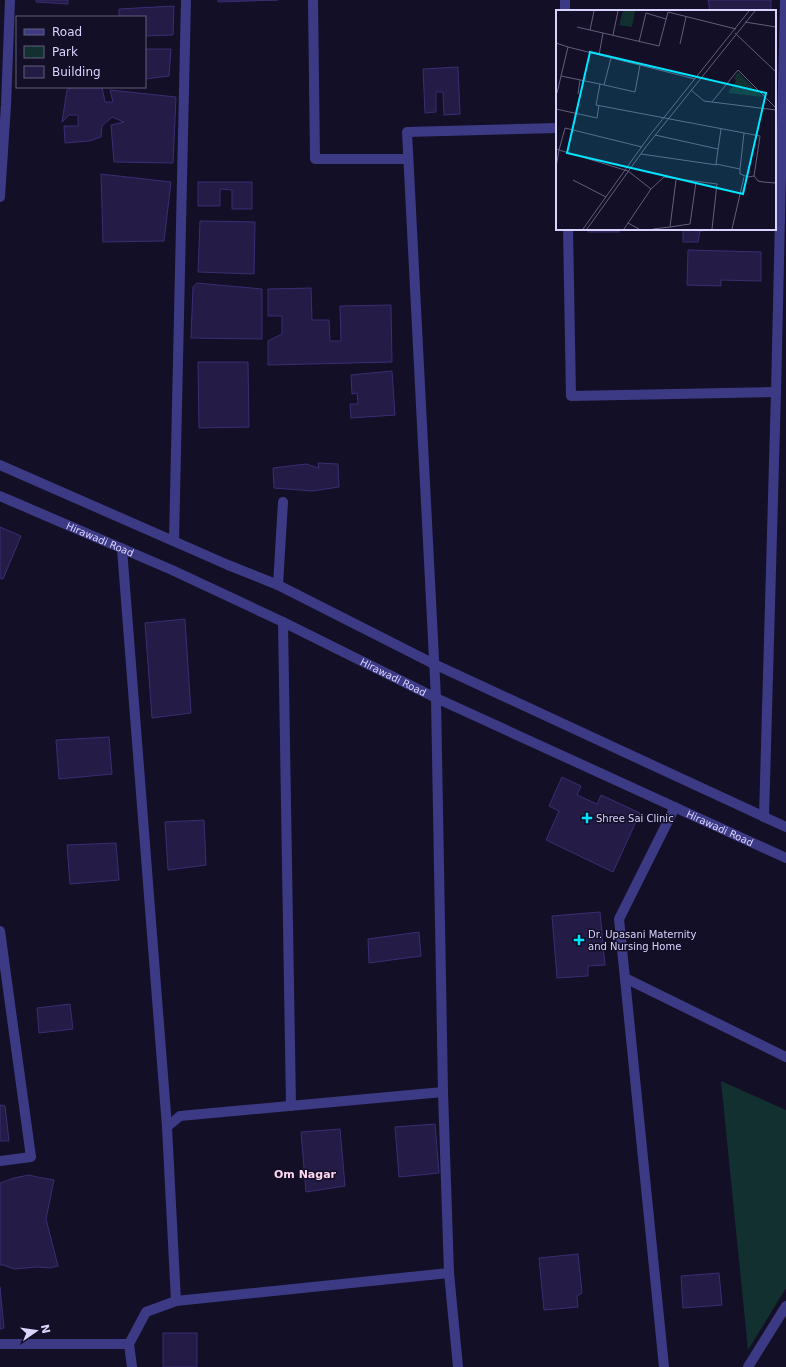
<svg xmlns="http://www.w3.org/2000/svg" width="786" height="1367" viewBox="0 0 786 1367" font-family="'DejaVu Sans',sans-serif">
<style>
.green{fill:#12302f}
.building{fill:#241b47;stroke:#3b2d73}
.lines{fill:none;stroke-linecap:round;stroke-linejoin:round}
.minor{stroke:#3d3a85;stroke-width:10}
.tertiary{stroke:#3d3a85;stroke-width:10}
.poi-dot{fill:#00e5ff;stroke:#130f26;stroke-width:1.5}
.labels{text-anchor:middle;stroke-width:3;stroke-linejoin:round;paint-order:stroke}
.street-label{font-size:10px;fill:#d9d4ff;stroke:#130f26}
.poi-label{font-size:10px;fill:#d9d4ff;stroke:#130f26;text-anchor:start}
.neighbourhood-label{font-size:11px;font-weight:bold;fill:#ffd6f0;stroke:#130f26}
.inset-road{fill:none;stroke:#625e7d;stroke-width:1}
.view{fill:#00e5ff;fill-opacity:0.15;stroke:#00e5ff;stroke-width:2}
.inset-edge{fill:none;stroke:#d9d4ff;stroke-width:2}
</style>
<rect width="100%" height="100%" fill="#130f26"/>
<path class="green" d="M 721,1081 L 786,1110 L 786,1288 L 748,1350 Z"/>
<g class="building">
<path d="M 36,0 L 68,0 L 68,4 L 36,2 Z"/>
<path d="M 218,0 L 278,0 L 218,2 Z"/>
<path d="M 708,0 L 771,0 L 771,11 L 710,11 Z"/>
<path d="M 174,6 L 173,35 L 145,36 L 145,17 L 119,17 L 119,9 Z"/>
<path d="M 145,49 L 171,49 L 169,76 L 145,79 Z"/>
<path d="M 458,67 L 460,114 L 444,115 L 443,92 L 436,92 L 436,112 L 425,113 L 423,69 Z"/>
<path d="M 72,87 L 102,87 L 105,102 L 113,102 L 110,90 L 176,97 L 173,163 L 114,162 L 111,125 L 124,122 L 112,117 L 102,126 L 101,137 L 89,141 L 65,143 L 64,126 L 78,126 L 78,115 L 69,115 L 62,122 L 67,90 Z"/>
<path d="M 101,174 L 171,182 L 164,241 L 103,242 Z"/>
<path d="M 198,182 L 252,182 L 252,209 L 232,209 L 232,190 L 220,189 L 220,206 L 198,206 Z"/>
<path d="M 200,221 L 255,222 L 254,274 L 198,272 Z"/>
<rect x="588" y="229" width="31" height="3"/>
<path d="M 683,229 L 721,229 L 700,231 L 698,242 L 683,242 Z"/>
<path d="M 688,250 L 761,252 L 761,281 L 721,280 L 721,286 L 687,285 Z"/>
<path d="M 197,283 L 262,289 L 262,339 L 191,338 L 193,287 Z"/>
<path d="M 311,288 L 312,320 L 329,320 L 330,341 L 341,341 L 340,306 L 391,305 L 392,362 L 268,365 L 268,341 L 282,334 L 282,316 L 268,316 L 268,289 Z"/>
<path d="M 198,362 L 248,362 L 249,427 L 199,428 Z"/>
<path d="M 392,371 L 395,415 L 351,418 L 350,404 L 358,404 L 357,393 L 352,394 L 351,375 Z"/>
<path d="M 318,463 L 338,464 L 339,487 L 312,491 L 274,488 L 273,468 L 306,464 L 319,468 Z"/>
<path d="M 0,527 L 21,536 L 3,579 L 0,578 Z"/>
<path d="M 185,619 L 191,713 L 152,718 L 145,623 Z"/>
<path d="M 109,737 L 112,774 L 59,779 L 56,740 Z"/>
<path d="M 562,777 L 581,786 L 577,795 L 597,804 L 601,795 L 640,813 L 613,872 L 546,840 L 559,811 L 549,806 Z"/>
<path d="M 204,820 L 206,865 L 168,870 L 165,822 Z"/>
<path d="M 116,843 L 119,880 L 70,884 L 67,845 Z"/>
<path d="M 600,912 L 605,965 L 588,966 L 588,976 L 557,978 L 552,916 Z"/>
<path d="M 419,932 L 421,956 L 369,963 L 368,939 Z"/>
<path d="M 70,1004 L 73,1029 L 39,1033 L 37,1008 Z"/>
<path d="M 0,1105 L 5,1106 L 9,1141 L 0,1141 Z"/>
<path d="M 435,1124 L 439,1173 L 399,1177 L 395,1127 Z"/>
<path d="M 340,1129 L 345,1186 L 306,1192 L 301,1132 Z"/>
<path d="M 29,1175 L 37,1177 L 54,1180 L 46,1219 L 58,1266 L 50,1268 L 37,1267 L 14,1269 L 3,1265 L 0,1265 L 0,1183 L 14,1178 Z"/>
<path d="M 578,1254 L 582,1293 L 577,1296 L 578,1307 L 544,1310 L 539,1258 Z"/>
<path d="M 719,1273 L 722,1305 L 683,1308 L 681,1276 Z"/>
<path d="M 0,1287 L 4,1328 L 0,1329 Z"/>
<rect x="163" y="1333" width="34" height="34"/>
</g>
<g class="lines">
<g class="minor">
<path d="M 313,0 L 315,159 L 408,159"/>
<path d="M 565,0 L 565,11"/>
<path d="M 0,197 L 6,105 L 10,0"/>
<path d="M 568,229 L 571,396 L 776,392"/>
<path d="M 174,541 L 186,0"/>
<path d="M 122,549 L 167,1127"/>
<path d="M 278,585 L 283,502"/>
<path d="M 283,622 L 291,1106"/>
<path d="M 764,817 L 776,392 L 785,0"/>
<path d="M 0,931 L 31,1157 L 0,1161"/>
<path d="M 625,978 L 786,1057"/>
<path d="M 176,1301 L 167,1127 L 180,1116 L 443,1092"/>
<path d="M 0,1344 L 129,1344"/>
<path d="M 132,1367 L 129,1344 L 146,1312 L 176,1301 L 449,1273"/>
<path d="M 458,1367 L 449,1273 L 443,1092 L 436,698 L 407,132 L 557,128"/>
<path d="M 664,1367 L 619,919 L 675,807"/>
<path d="M 748,1367 L 786,1306"/>
</g>
<g class="tertiary">
<path d="M 0,465 L 228,565 L 278,585 L 434,664 L 786,827"/>
<path id="s1" d="M 0,496 L 172,570 L 283,622 L 436,698 L 786,858"/>
</g>
</g>
<g class="poi-dot">
<path d="M585 812h4v4h4v4h-4v4h-4v-4h-4v-4h4z"/>
<path d="M577 934h4v4h4v4h-4v4h-4v-4h-4v-4h4z"/>
</g>
<g class="labels">
<g class="street-label">
<text dy="4" stroke="none"><textPath href="#s1" startOffset="109">Hirawadi Road</textPath></text>
<text dy="4" stroke="none"><textPath href="#s1" startOffset="433">Hirawadi Road</textPath></text>
<text dy="4" stroke="none"><textPath href="#s1" startOffset="793">Hirawadi Road</textPath></text>
</g>
<g class="poi-label">
<text x="596" y="822">Shree Sai Clinic</text>
<text x="588" y="938">Dr. Upasani Maternity<tspan x="588" dy="12">and Nursing Home</tspan></text>
</g>
<g class="neighbourhood-label">
<text x="305" y="1178">Om Nagar</text>
</g>
</g>
<g transform="translate(556 10)">
<rect width="220" height="220" fill="#130f26"/>
<path d="M 67,1 L 79,1 L 76,17 L 63,15 ZM 182,62 L 207,87 L 172,83 L 180,71 L 178,68 Z" fill="#12302f"/>
<path class="inset-road" d="M 189,12 L 220,17M 21,17 L 103,36 L 112,2 L 180,19M 34,20 L 38,1M 179,23 L 220,62M 57,25 L 62,1M 83,32 L 90,3 L 110,9M 0,33 L 12,37M 124,34 L 130,7M 43,45 L 47,23M 139,69 L 12,37 L 5,66 L 44,74 L 40,95 L 204,126 L 198,166 L 192,167 L 184,164 L 184,159 L 188,123M 44,74 L 79,82 L 84,55M 48,75 L 55,48M 135,80 L 148,91 L 220,100M 1,83 L 5,66M 22,84 L 24,70M 156,92 L 182,60 L 220,98M 0,99 L 41,108 L 43,95M 165,119 L 160,154 L 184,159M 99,125 L 162,139M 0,139 L 3,140 L 9,118 L 86,137M 85,144 L 161,155M 0,157 L 3,140 L 72,161 L 95,179 L 68,219M 198,166 L 202,171 L 207,172 L 219,173 L 220,170M 17,170 L 50,187M 120,170 L 114,217 L 134,214 L 140,172M 95,179 L 108,167 L 161,174 L 156,219M 72,213 L 83,219M 27,219 L 94,125 L 193,1M 31,219 L 89,138 L 199,1M 97,219 L 114,217M 176,219 L 188,167"/>
<path class="view" d="M 34,42 L 210,83 L 187,184 L 11,143 Z"/>
<rect width="220" height="220" class="inset-edge"/>
</g>
<rect x="16" y="16" width="130" height="72" fill="#130f26" stroke="#625e7d"/>
<rect x="24" y="29" width="20" height="6" fill="#3d3a85" stroke="#625e7d"/>
<text x="52" y="36" font-size="12" fill="#d9d4ff">Road</text>
<rect x="24" y="46" width="20" height="12" fill="#12302f" stroke="#625e7d"/>
<text x="52" y="56" font-size="12" fill="#d9d4ff">Park</text>
<rect x="24" y="66" width="20" height="12" fill="#241b47" stroke="#625e7d"/>
<text x="52" y="76" font-size="12" fill="#d9d4ff">Building</text>
<g transform="translate(36 1331) rotate(77)" stroke="#130f26" stroke-width="3" paint-order="stroke">
<path d="M0-3L7 15L0 10L-7 15Z" fill="#d9d4ff"/>
<text y="-6" font-size="11" font-weight="bold" text-anchor="middle" fill="#d9d4ff">N</text>
</g>
</svg>
